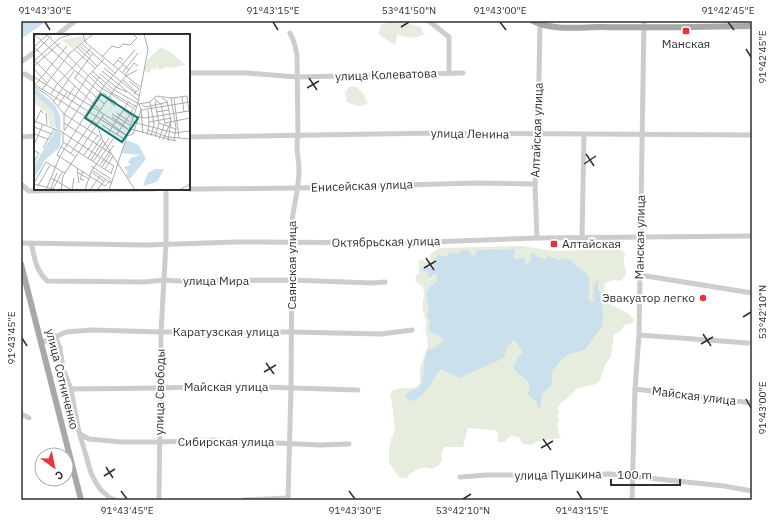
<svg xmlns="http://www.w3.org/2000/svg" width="773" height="521" viewBox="0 0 773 521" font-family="'IBM Plex Sans',sans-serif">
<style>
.green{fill:#e6eddf}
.water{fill:#cbe0ed}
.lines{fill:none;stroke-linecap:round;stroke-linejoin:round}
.minor{stroke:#cdcdcd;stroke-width:5}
.major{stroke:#a8a8a8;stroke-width:6}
.ticks{fill:none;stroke:#303030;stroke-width:1.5}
.poi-dot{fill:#e73340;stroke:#fff;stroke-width:1.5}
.labels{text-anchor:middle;stroke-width:4;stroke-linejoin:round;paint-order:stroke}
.poi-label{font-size:12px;fill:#303030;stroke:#fff}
.street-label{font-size:12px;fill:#303030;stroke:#fff}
.inset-road{fill:none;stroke:#acacac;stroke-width:1}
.view{fill:#0f766e;fill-opacity:0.15;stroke:#0f766e;stroke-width:2}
.inset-edge{fill:none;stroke:#303030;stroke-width:2}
.neatline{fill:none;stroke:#303030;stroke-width:1.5}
.ticks-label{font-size:10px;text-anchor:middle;fill:#303030}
</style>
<rect width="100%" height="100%" fill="#fff"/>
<g class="green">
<path d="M 392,21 C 402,24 411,23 421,27 L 424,35 L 413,38 L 397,35 L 395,45 L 378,34 L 381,25 Z"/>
<path d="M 349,87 L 357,87 L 364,95 L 368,104 C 360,107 355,106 347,102 L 345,93 Z"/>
<path d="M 523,246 L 553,251 L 621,249 L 625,254 C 625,256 624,258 624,260 C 623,269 631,273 620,281 L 614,280 L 605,283 L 603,301 L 626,312 L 634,319 L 634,322 L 630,324 L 626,324 L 623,327 L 620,332 L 614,334 L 611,356 L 605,365 L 600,380 L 596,384 L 576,389 C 571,397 563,400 558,407 L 559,413 L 557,416 L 559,420 L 557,425 C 559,430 558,434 561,438 L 538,441 L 531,445 L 523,444 L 519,437 L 511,436 L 507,439 L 506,442 L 498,442 L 498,433 L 495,430 L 468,428 L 463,447 L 444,447 L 441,455 L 442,460 L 439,465 L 432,469 C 420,465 414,471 406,478 L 400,478 L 389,463 L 389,451 L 391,439 L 395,431 L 392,403 L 390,396 L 392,391 C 401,386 411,390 416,387 C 423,384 419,376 420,370 C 421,361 426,355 428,346 C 428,343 426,330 425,328 L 427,323 C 426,319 424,315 423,310 C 421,299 430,288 415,281 L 416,276 L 419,273 L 419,260 L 422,259 L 426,262 L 431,260 L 430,254 L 440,248 Z"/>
</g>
<g class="water">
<path d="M 21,21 L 47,21 L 21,39 Z"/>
<path d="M 515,249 L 513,257 L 516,259 L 525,257 L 525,264 L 527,265 L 532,259 L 530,255 L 533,253 L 538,257 L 545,259 L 548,256 L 559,260 L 565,258 L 572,261 L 578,268 L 585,272 L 589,278 L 589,300 L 594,302 L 593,296 L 594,290 L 593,287 L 598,280 L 598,290 L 602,293 L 601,301 L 603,310 L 603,325 L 585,350 L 569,354 L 563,358 L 552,371 L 552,385 L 542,394 L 541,407 L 538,408 L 536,401 L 527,394 L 530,390 L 528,382 L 513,368 L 518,357 L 523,352 L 514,340 L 506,349 L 504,358 L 459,378 L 441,369 C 434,377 425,395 417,399 C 415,401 411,400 408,401 L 405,395 L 410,391 L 418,388 L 422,383 L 425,358 L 427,349 L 435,348 L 444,339 L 429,331 L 430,321 L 427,316 L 429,309 L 426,294 L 430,285 L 433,286 L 434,282 L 437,283 L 437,276 L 434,274 L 430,278 L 428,276 L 429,272 L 422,271 L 422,268 L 428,267 L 431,269 L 436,263 L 435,258 L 439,255 L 446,257 L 450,252 L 459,254 L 460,250 L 468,250 L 473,256 L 475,256 L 477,250 Z"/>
</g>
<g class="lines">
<g class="minor">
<path d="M 429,21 L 449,37 L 449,73"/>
<path d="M 57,35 L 75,21"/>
<path d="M 21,62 L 35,52"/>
<path d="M 189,73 L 248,73 L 297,77 L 463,73"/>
<path d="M 21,74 L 25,74 L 35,80"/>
<path d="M 21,137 L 35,136"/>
<path d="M 189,137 L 437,133 L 752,135"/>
<path d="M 21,184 L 29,191 L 155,189"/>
<path d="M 189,189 L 298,188 L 476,183 L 535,184"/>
<path d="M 582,237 L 584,134"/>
<path d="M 537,238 L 535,184 L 538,134 L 540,21"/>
<path d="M 21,243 L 146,245 L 238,242 L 404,243 L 537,238 L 752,236"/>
<path d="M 31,243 C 35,258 35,269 47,281 L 145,282 L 164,280 L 178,281 L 291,280 L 372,283 L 385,282"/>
<path d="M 640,275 L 752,293"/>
<path d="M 639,335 L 748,343"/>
<path d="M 55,336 L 60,348 L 63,369 L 71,389 L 78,428 L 91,473 L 96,483 L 101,490 L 110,498 L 116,500"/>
<path d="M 41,343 L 66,332 L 92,330 L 161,332 L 292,332 L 381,334 L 412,330"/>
<path d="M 71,389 L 160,388 L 226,386 L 358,390"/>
<path d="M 635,389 L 752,403"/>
<path d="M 21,414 L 29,418"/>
<path d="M 80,434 L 89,439 L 121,442 L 160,442 L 212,440 L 320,445 L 349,444"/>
<path d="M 460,477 L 487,475 L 566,475 L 610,474 L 724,486 L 752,491"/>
<path d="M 159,500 L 161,332 L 166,243 L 166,189"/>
<path d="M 243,500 L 288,498"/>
<path d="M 288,500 L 291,388 L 292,242 C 289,216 299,196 299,170 C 299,158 295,148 298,136 L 297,55 L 294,42 L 290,33"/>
<path d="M 632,500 L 635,389 L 639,335 L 644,21"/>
</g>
<g class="major">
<path d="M 533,21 C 553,31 580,27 602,27 C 652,28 702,27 752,26"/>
<path d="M 21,264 L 81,500"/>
</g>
</g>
<path class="ticks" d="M 45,22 L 50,30M 273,22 L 278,30M 500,22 L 506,30M 728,22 L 734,30M 401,27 L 409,22M 746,49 L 751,57M 309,78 L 317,90M 307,88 L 319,81M 586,154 L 594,166M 584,164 L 596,156M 426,258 L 434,270M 424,268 L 436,261M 743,317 L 751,312M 703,334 L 711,346M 22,338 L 27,346M 701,344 L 713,337M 266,363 L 274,374M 264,372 L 276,365M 746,399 L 751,408M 543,439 L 551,450M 541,448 L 553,441M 106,467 L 113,478M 104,476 L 115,469M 121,491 L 127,499M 349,491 L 355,499M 577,491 L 582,499M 463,499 L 471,494"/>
<g class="poi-dot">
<rect x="682" y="27" width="8" height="8" rx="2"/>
<rect x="550" y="240" width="8" height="8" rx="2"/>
<circle cx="703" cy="298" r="4"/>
</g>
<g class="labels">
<g class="poi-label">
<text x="686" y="48">Манская</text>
<text x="562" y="248" text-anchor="start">Алтайская</text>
<text x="695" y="302" text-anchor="end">Эвакуатор легко</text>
</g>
<g class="street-label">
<text transform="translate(386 75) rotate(-2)" y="4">улица Колеватова</text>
<text transform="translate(537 130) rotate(-88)" y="4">Алтайская улица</text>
<text transform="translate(470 134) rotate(1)" y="4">улица Ленина</text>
<text transform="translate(362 186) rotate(-2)" y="4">Енисейская улица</text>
<text transform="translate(640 237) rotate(-89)" y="4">Манская улица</text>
<text transform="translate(386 242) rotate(-1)" y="4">Октябрьская улица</text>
<text transform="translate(292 265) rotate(-90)" y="4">Саянская улица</text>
<text x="216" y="285">улица Мира</text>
<text x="226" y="336">Каратузская улица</text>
<text transform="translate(62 379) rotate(76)" y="4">улица Сотниченко</text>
<text x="226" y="391">Майская улица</text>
<text transform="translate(160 392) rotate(-89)" y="4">улица Свободы</text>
<text transform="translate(694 396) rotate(7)" y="4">Майская улица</text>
<text x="226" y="446">Сибирская улица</text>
<text transform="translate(558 475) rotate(-1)" y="4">улица Пушкина</text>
</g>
</g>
<g transform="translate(34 34)">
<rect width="156" height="156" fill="#fff"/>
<path d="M 49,2 L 51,6 L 39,15 L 28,6 ZM 127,13 L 138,19 L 151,31 L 138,34 L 138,31 L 137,34 L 132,33 L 126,36 L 122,33 L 121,37 L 118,34 L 115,39 L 110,37 L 113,26 ZM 0,60 L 19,77 L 22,94 L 16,92 L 13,79 L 0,69 Z" fill="#e6eddf"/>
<path d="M 0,53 L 21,71 L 26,82 L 27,97 L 22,94 L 19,77 L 0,60 ZM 21,96 L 27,99 L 26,113 L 11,126 L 0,145 L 0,132 ZM 92,106 L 105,111 L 112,125 L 95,146 L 92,140 L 94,138 L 90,133 L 97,131 L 94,128 L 97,124 L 106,121 L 87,119 ZM 121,135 L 130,135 L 123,148 L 109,152 L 114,139 Z" fill="#cbe0ed"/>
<path class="inset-road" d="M 0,0 L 81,72M 12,0 L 66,53 L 99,74M 49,0 L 52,9 L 106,53M 48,10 L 81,39M 46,12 L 56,21M 0,13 L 13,1M 0,13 L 59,69 L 26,122 L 12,156M 43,13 L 63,32M 40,15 L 61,34M 0,19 L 17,2M 68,23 L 78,12 L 85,14 L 89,10 L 96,11 L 103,4 L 100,1M 0,26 L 28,54 L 95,96M 84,26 L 95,36M 0,27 L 26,4 L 38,0M 0,32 L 26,9M 79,32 L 86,23 L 89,26M 70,34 L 105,62M 0,35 L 13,49M 58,37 L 80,56 L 105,70 L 107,76 L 156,68M 68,37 L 104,66M 56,39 L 78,59 L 101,72M 88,39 L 104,19M 66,40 L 82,53 L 93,58M 91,41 L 100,29 L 104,32M 0,43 L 93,102 L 99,100 L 107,76M 41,44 L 70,70M 40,45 L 59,19M 89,46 L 102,58M 95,47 L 105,55 L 100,60M 0,50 L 63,90 L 68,105 L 101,156M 1,51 L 33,12M 0,52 L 16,63 L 30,80 L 66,103M 8,56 L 36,19 L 59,0M 69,59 L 83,69M 17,60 L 23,50 L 57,14M 148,63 L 150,78M 33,64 L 41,52M 119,64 L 127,70 L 131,89 L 125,105M 128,64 L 133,67 L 137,87 L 134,107M 137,64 L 142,94 L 140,107M 140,64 L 145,104M 20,67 L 40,37M 116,68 L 120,90 L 117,102M 105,70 L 116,68 L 122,62 L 138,64 L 153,62 L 156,84 L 131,89M 108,71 L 112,73 L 134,68M 24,72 L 33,58M 66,76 L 59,69 L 70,52 L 101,16M 89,76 L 97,81 L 98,84M 107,76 L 109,99M 122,78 L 135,76M 12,79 L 13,91M 83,79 L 96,88M 30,80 L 54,42 L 70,25M 78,80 L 96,91M 101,82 L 111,84 L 155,77M 68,83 L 92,101M 78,83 L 94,95M 0,87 L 28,98 L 75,129 L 80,132 L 77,139M 99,88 L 141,99 L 156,97M 115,88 L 138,84M 30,89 L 76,119M 125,89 L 142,95M 0,91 L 7,76 L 9,79M 68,91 L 90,105M 0,93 L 18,100M 97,95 L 142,107M 30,96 L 30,80M 114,96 L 134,103 L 156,105M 30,97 L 65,43M 29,98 L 29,109 L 23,121 L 71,152 L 77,146M 75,98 L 95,67M 0,100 L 14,105M 83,100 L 102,71M 113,101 L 115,90 L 114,76M 121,103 L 125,89 L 121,69 L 123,66M 129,106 L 137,87M 29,108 L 78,140M 0,111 L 9,90M 27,113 L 42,123M 9,114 L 20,95M 0,117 L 5,119 L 0,129M 37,119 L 82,53 L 92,42 L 103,36M 50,121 L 64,101M 54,124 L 67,104M 57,126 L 69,107M 59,128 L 75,104M 66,131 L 80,111M 57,132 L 77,145M 68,133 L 77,119M 43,134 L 45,149M 71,135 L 79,122M 58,136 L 77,149M 49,137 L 46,145 L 50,146M 43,138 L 55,145M 57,138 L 70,147M 17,144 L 38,156M 0,149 L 12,128 L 31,139M 0,150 L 23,156M 4,152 L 16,131M 17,154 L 23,139M 19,155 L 28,138M 27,156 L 29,142 L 70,80M 38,156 L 40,144M 51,156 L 57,138 L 79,105M 56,156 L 66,142M 63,156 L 71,146M 75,156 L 104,69 L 114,15 L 110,0M 145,156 L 156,150"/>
<path class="view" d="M 67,60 L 104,84 L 88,108 L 51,84 Z"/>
<rect width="156" height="156" class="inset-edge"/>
</g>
<rect width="773" height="521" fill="none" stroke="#ffffff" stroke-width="44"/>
<g transform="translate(54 467) rotate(147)"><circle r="19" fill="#ffffff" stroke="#acacac"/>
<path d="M0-3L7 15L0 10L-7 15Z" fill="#e73340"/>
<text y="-6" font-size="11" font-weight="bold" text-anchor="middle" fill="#303030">С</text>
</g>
<path d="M611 479v6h69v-6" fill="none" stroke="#303030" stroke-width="2"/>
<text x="617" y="479" font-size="12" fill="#303030" stroke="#ffffff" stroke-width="3" paint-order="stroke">100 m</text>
<rect x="22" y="22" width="729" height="477" class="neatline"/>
<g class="ticks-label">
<text x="45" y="14">91°43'30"E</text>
<text x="273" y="14">91°43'15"E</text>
<text x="409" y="14">53°41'50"N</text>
<text x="500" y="14">91°43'00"E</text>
<text x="728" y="14">91°42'45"E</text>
<text transform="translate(762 57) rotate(-90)" y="4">91°42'45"E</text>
<text transform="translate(762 312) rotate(-90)" y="4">53°42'10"N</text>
<text transform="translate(11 338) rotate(-90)" y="4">91°43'45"E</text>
<text transform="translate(762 408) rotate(-90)" y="4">91°43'00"E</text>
<text x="127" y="514">91°43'45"E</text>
<text x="355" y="514">91°43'30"E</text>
<text x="463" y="514">53°42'10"N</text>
<text x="582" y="514">91°43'15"E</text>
</g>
</svg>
